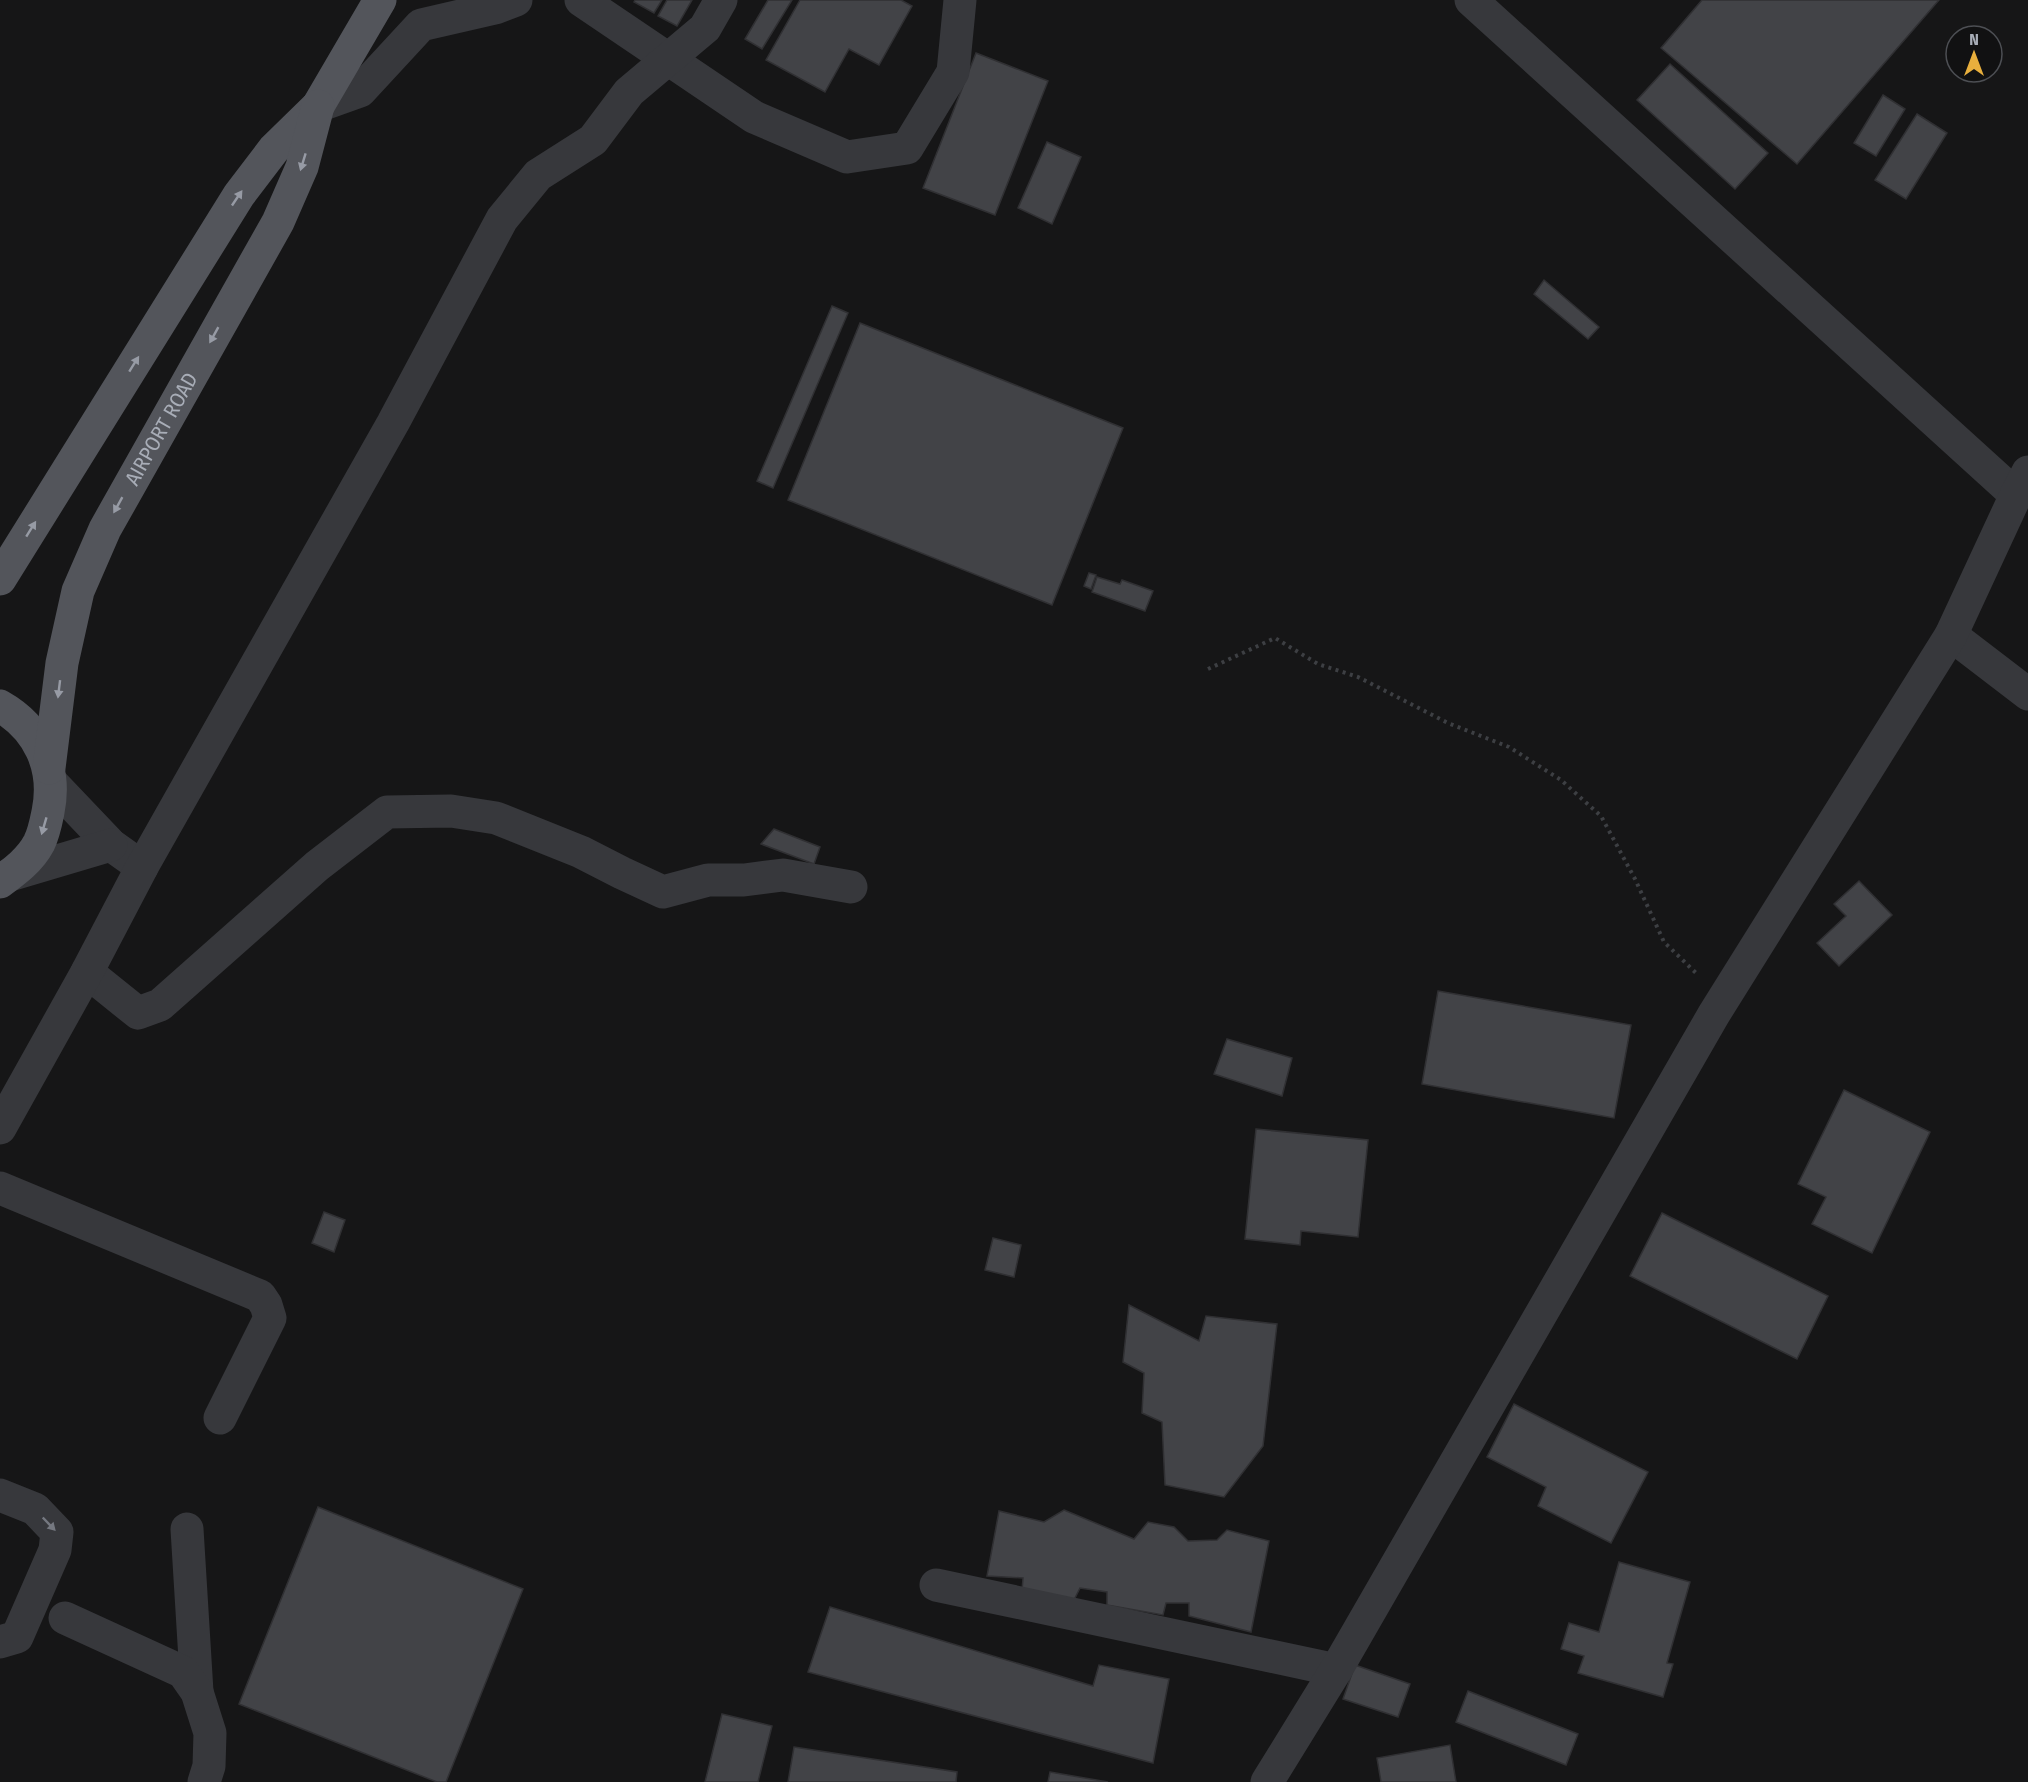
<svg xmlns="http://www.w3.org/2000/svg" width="2028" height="1782" viewBox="0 0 2028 1782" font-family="'Fira Sans Condensed',sans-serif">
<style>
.building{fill:#424347;stroke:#303033;stroke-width:1.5}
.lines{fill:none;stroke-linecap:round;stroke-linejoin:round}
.path{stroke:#3d3f43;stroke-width:4;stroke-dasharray:3 4.5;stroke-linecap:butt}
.minor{stroke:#37383c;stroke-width:33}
.major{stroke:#53555b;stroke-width:33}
.oneway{fill:#979ba5}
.oneway2{fill:#757880}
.labels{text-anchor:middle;stroke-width:4.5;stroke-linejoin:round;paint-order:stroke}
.street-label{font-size:21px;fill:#a8adb7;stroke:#111112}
</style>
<rect width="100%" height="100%" fill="#161617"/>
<g class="building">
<path d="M 635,0 L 662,0 L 654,13 L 634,2 Z"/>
<path d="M 667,0 L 692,0 L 677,26 L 658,16 Z"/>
<path d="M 768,0 L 792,0 L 762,49 L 745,39 Z"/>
<path d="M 800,0 L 901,0 L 912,6 L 879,65 L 849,49 L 825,92 L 766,60 Z"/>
<path d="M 1702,0 L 1939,0 L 1797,164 L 1661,48 Z"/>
<path d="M 976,53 L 1048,81 L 995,215 L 923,188 Z"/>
<path d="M 1670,64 L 1768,153 L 1735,189 L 1637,100 Z"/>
<path d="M 1883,95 L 1905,109 L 1876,156 L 1854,143 Z"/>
<path d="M 1917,114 L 1947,133 L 1906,199 L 1875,180 Z"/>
<path d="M 1047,142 L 1081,157 L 1052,224 L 1018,208 Z"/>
<path d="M 1544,280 L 1599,327 L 1588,339 L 1534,294 Z"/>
<path d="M 832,306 L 848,313 L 773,488 L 757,481 Z"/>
<path d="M 860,323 L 1123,428 L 1052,605 L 788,500 Z"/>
<path d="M 1089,573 L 1096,575 L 1091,589 L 1084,586 Z"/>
<path d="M 1097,577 L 1120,584 L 1122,580 L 1153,591 L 1145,611 L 1092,592 Z"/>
<path d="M 774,829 L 820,847 L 814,864 L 761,844 Z"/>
<path d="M 1859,881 L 1892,915 L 1839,966 L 1817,943 L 1846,916 L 1834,904 Z"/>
<path d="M 1438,991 L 1631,1025 L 1614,1118 L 1422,1084 Z"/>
<path d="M 1227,1039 L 1292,1058 L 1282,1096 L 1214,1074 Z"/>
<path d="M 1844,1090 L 1930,1132 L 1872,1253 L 1812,1224 L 1826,1197 L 1798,1184 Z"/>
<path d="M 1256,1129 L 1368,1140 L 1358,1237 L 1301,1231 L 1300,1245 L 1245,1239 Z"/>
<path d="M 324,1212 L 345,1220 L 334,1252 L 312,1243 Z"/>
<path d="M 1662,1213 L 1828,1296 L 1797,1359 L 1630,1276 Z"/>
<path d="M 993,1238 L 1021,1245 L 1014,1277 L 985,1270 Z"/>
<path d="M 1129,1305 L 1199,1341 L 1206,1316 L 1277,1324 L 1263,1446 L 1224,1497 L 1165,1485 L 1162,1422 L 1142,1413 L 1144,1373 L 1123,1362 Z"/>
<path d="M 1514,1404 L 1648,1472 L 1611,1543 L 1538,1506 L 1546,1487 L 1487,1457 Z"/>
<path d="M 318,1507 L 523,1589 L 446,1782 L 437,1782 L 239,1704 Z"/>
<path d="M 1064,1510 L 1134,1539 L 1148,1522 L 1174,1527 L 1188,1541 L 1217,1540 L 1227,1530 L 1269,1541 L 1251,1632 L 1189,1616 L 1189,1603 L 1166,1603 L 1163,1615 L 1107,1605 L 1107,1592 L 1080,1588 L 1072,1604 L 1022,1591 L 1023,1578 L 987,1576 L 999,1511 L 1044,1522 Z"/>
<path d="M 1619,1562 L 1690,1582 L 1667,1663 L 1673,1664 L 1663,1697 L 1578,1673 L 1584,1656 L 1561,1649 L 1569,1623 L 1599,1632 Z"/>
<path d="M 830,1607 L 1093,1686 L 1099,1665 L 1169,1679 L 1153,1763 L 808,1672 Z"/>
<path d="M 1355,1665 L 1410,1684 L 1398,1717 L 1343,1699 Z"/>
<path d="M 1468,1691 L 1578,1734 L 1566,1765 L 1456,1722 Z"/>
<path d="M 722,1714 L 772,1726 L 758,1782 L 705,1782 Z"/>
<path d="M 1450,1745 L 1456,1782 L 1381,1782 L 1377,1758 Z"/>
<path d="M 794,1747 L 957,1772 L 956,1782 L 788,1782 Z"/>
<path d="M 1050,1772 L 1108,1782 L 1048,1782 Z"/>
</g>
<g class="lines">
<path class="path" d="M 1208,669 L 1275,638 L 1318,664 L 1358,677 L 1448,723 L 1509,747 L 1561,780 L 1601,816 L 1635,879 L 1664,942 L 1696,973"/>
<g class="minor">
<path d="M 581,0 L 754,117 L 847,157 L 907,148 L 953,72 L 960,0"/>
<path d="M 1471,0 L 2016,495"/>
<path d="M 318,106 L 360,91 L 421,25 L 495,8 L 516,0"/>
<path d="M 1951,635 L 2028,694"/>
<path d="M 51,782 L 111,845 L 142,867"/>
<path d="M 10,875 L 111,845"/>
<path d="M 87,972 L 138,1013 L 160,1005 L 317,866 L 387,812 L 451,811 L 496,818 L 581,852 L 622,873 L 663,892 L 708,880 L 744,880 L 783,875 L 851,887"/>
<path d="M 0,1128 L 87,972 L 142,867 L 393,423 L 502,219 L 538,175 L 593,140 L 629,92 L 705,28 L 721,0"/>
<path d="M 0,1188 L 260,1296 L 266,1305 L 270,1318 L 220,1418"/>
<path d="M 0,1495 L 35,1509 L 57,1532 L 55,1550 L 17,1637 L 0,1642"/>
<path d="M 187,1529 L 197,1692"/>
<path d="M 936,1585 L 1336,1670"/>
<path d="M 65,1618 L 183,1672 L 197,1692 L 210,1733 L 209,1766 L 204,1782"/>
<path d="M 1267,1782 L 1336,1670 L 1714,1014 L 1951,635 L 2016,495 L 2028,472"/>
</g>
<g class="major">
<path d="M 0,579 L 239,195 L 274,149 L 318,106 L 380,0"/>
<path d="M 0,706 C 39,728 57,768 48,812 C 46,822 44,833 39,843 C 30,860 15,871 0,882"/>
<path id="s1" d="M 49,768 L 62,663 L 78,591 L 105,529 L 278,222 L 302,167 L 318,106"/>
</g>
</g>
<defs><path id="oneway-solid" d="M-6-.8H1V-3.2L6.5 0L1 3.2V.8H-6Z" transform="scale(1.5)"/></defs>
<g class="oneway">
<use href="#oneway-solid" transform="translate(303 162) rotate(107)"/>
<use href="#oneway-solid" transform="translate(237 198) rotate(-56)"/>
<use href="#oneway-solid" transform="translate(214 335) rotate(119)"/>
<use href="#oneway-solid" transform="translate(134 364) rotate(-58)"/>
<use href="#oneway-solid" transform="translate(118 505) rotate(119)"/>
<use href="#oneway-solid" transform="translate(31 529) rotate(-58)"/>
<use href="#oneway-solid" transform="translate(59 689) rotate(97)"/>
<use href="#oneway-solid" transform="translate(44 826) rotate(106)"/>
</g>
<use class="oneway2" href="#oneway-solid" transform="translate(49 1524) rotate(46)"/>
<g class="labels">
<g class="street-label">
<text dy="7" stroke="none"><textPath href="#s1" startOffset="362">AIRPORT ROAD</textPath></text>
</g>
</g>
<g transform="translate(1974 54)"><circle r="28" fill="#111112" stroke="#4d4f54" stroke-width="1.5"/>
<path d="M0-4.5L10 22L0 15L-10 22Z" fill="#e8af3d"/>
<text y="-9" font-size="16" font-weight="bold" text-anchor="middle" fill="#a8adb7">N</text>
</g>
</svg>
